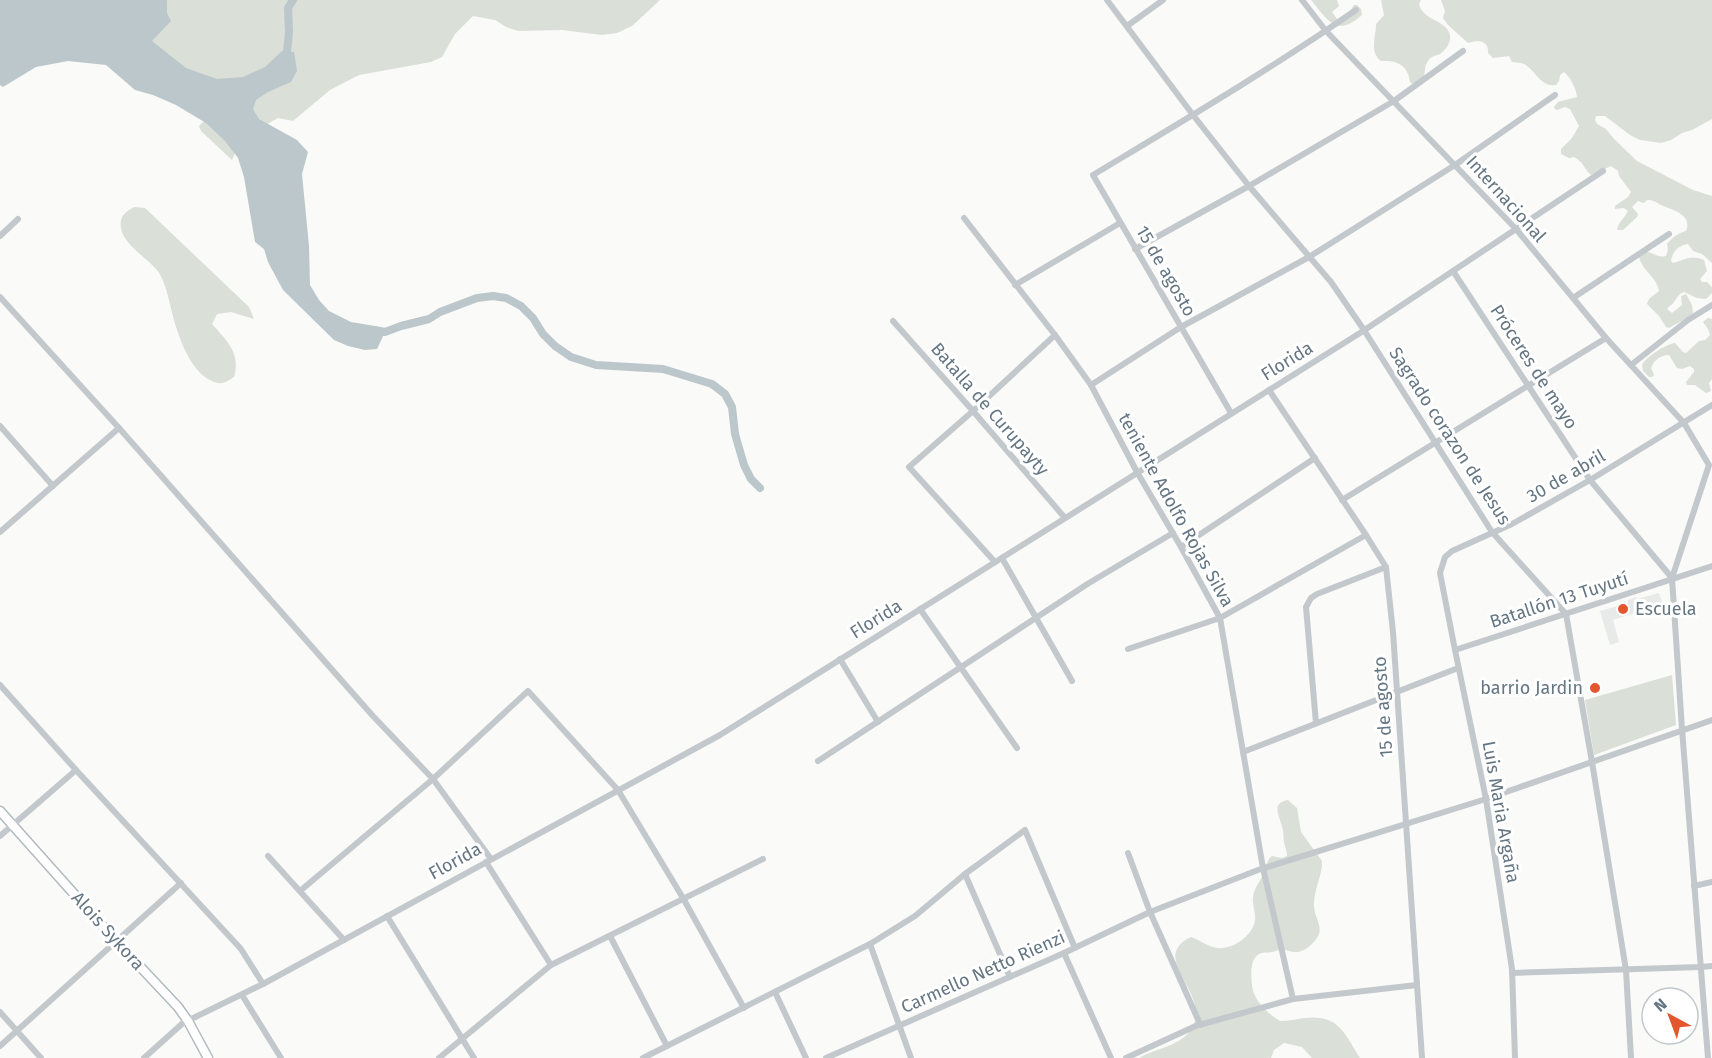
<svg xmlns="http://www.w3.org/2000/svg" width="1712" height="1058" viewBox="0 0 1712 1058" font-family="'Fira Sans',sans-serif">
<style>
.built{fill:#e8e9e9}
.green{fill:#dadfd7}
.water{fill:#bbc7cb}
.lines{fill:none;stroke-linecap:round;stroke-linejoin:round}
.canal{stroke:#bbc7cb;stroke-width:8}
.secondary-casing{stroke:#b3babf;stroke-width:11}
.street{stroke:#c3c8cc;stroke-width:6}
.secondary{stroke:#fff;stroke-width:8}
.poi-dot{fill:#e4572e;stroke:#fff;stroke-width:2}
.labels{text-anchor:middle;stroke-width:6;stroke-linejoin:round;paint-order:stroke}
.street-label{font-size:18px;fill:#657683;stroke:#fff}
.poi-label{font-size:18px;fill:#657683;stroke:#fff;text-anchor:start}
</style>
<rect width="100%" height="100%" fill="#fafaf8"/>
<path class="built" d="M 1659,593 L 1663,604 L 1613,620 L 1619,642 L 1610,645 L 1600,611 L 1628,603 L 1628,600 L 1636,597 L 1637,599 Z"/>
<g class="green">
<path d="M 96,0 L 660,0 L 632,26 L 617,33 L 602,35 L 562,30 L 518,31 L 506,27 L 495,20 L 473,16 L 455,34 L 442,57 L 431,62 L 359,75 L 330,90 L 293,121 L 278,118 L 241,139 L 232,160 L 201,131 L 199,126 L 209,116 L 192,81 Z"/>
<path d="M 1311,0 L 1337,0 L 1339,6 L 1332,12 L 1337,19 C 1346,17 1349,13 1354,5 L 1357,5 L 1361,9 L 1362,15 C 1336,38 1328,20 1311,0 Z"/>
<path d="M 1381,0 L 1421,0 L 1419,4 C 1423,19 1439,19 1447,29 C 1454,37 1448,49 1440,54 C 1435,56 1431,56 1428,61 C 1424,66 1425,73 1424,80 L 1415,86 L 1410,82 C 1408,65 1397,60 1381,61 C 1369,52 1376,37 1376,24 L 1384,15 Z"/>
<path d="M 1441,0 L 1712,0 L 1712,119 L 1692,130 L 1682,133 L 1671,140 L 1661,143 L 1640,140 L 1630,135 L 1605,116 L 1596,116 L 1595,120 L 1597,124 L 1606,129 L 1614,139 L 1637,161 L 1693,190 L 1712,196 L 1712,263 L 1702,254 L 1693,251 L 1688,244 C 1679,245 1672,252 1671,261 L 1673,263 C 1684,260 1691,254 1704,260 L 1707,271 L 1700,279 L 1702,282 L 1707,282 L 1712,287 L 1712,293 L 1706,299 L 1697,298 L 1684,292 C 1678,294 1678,297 1674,302 C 1672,305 1669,306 1667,309 L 1672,313 L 1682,305 L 1681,296 L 1686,294 L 1692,305 L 1693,313 C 1686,320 1677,323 1669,328 L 1666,327 L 1659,316 L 1647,304 L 1649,299 L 1659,291 C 1657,276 1640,270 1639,255 L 1644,251 C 1652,252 1657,258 1666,256 L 1668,250 L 1667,244 C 1672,238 1678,233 1686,231 C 1693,214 1672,210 1661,205 C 1656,202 1653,200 1647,200 L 1644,203 L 1638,201 L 1632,207 L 1638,214 L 1637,217 L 1623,230 L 1617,230 C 1618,222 1625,218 1628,211 L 1624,208 L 1615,209 L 1615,206 L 1628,197 L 1631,192 L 1619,176 L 1618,171 L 1611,166 L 1591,175 C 1584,169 1583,161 1574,157 L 1569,158 L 1561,154 L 1561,149 L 1572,138 L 1579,126 L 1570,109 L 1565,107 L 1557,110 L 1555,109 L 1554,107 L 1558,102 L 1577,97 C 1576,88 1571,78 1564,72 L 1560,75 L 1559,81 L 1556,85 C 1541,87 1537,73 1527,66 C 1523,62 1517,63 1512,62 L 1509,56 L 1493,58 L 1488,53 C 1489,40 1478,40 1468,43 L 1448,25 L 1443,18 L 1445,11 Z"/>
<path d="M 134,207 L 145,208 L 249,307 L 254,319 L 231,312 L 217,314 L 212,324 C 227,341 241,353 234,377 C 231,379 225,383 222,383 C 216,384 209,380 205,377 C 186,363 175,327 170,304 C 167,292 164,279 157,270 C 147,258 123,244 121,228 C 119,217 125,212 134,207 Z"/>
<path d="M 1708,318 L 1712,319 L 1712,379 L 1709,383 L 1711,391 L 1706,393 L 1695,385 L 1687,385 L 1686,382 L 1694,372 L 1694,369 L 1690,366 L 1682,369 L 1677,368 L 1669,355 C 1661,355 1654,360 1651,368 L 1654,375 L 1652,377 L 1649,377 L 1643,371 L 1642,365 C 1646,357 1666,344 1675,343 L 1683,352 L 1686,353 L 1699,341 L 1705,340 L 1710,335 L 1708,329 L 1703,322 Z"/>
<path d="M 1672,675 L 1676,725 L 1594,755 L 1585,700 Z"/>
<path d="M 1288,800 L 1297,808 L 1301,832 L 1322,861 L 1322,866 C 1320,880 1313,894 1314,907 C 1315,919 1324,927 1317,938 C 1313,944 1305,951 1298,952 C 1292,953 1286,949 1280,950 C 1277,950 1274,952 1271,952 C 1268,953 1265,952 1262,953 C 1249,956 1251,976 1252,986 C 1254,1001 1267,1013 1280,1021 C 1289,1021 1296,1019 1304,1018 C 1339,1014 1344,1033 1360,1058 L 1312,1058 L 1302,1047 L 1284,1043 L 1274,1050 L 1271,1058 L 1139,1058 C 1156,1048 1178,1047 1191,1030 C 1215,996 1146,958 1191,937 C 1200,940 1208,947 1217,948 C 1232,950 1253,936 1255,920 C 1256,913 1252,905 1253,897 C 1254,887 1261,881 1264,872 C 1267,865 1266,861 1272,856 L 1282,858 L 1287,856 C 1287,851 1285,847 1284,842 C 1283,837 1284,832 1282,827 C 1280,816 1270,803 1288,800 Z"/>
</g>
<path class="water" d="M 0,0 L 167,0 L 167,13 L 171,21 L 152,41 L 186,68 L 217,79 L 243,77 L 265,67 L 282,51 L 294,52 L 297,71 L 291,82 L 268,92 L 256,100 L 253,109 L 259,119 L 297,140 L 308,152 L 302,174 L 309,246 L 310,285 L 319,300 L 329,311 L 351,322 L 375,326 L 385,332 L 377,349 L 365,350 L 348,346 L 334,340 L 283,290 L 268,262 L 264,249 L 255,242 L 244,177 L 238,158 L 225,141 L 206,123 L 176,105 L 153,95 L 135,90 L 106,65 L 68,61 L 36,67 L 3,87 L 0,85 Z"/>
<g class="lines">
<g class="canal">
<path d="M 284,60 L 287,52 L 289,32 L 288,8 L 293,0"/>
<path d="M 375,330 L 385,332 L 401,326 L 429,319 L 440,312 L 477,298 L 493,296 L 506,298 L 521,306 L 533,318 L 543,334 L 555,346 L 571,357 L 596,365 L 663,369 L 712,384 L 725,394 L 732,407 L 735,434 L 744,465 L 751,479 L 760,488"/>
</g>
<g class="secondary-casing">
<path id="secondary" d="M 0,811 L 116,941 L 178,1007 L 188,1021 L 208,1058"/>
</g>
<g class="street">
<path d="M 1107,0 L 1193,115 L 1249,186 L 1331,282 L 1364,330 L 1492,532 L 1566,614 L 1592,762 L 1626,970 L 1631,1058"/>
<path d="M 1302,0 L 1326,31 L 1516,229 L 1606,338 L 1684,423 L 1709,465 L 1672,578 L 1682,729 L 1708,1058"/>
<path d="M 1127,26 L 1163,0"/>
<path d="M 964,218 L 1055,335 L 1091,385 L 1137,472 L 1181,547 L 1220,618 L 1263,868 L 1293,999"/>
<path d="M 0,236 L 18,219"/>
<path d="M 1135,249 L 1249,186 L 1394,101 L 1463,51"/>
<path d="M 1453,271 L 1590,480 L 1672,578"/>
<path d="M 1015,285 L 1120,223"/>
<path d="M 0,297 L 119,428 L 372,715 L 433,779 L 491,859"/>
<path d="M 1573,298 L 1669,234"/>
<path d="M 893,321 L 973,411 L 1065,518"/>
<path d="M 1631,365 L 1688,320 L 1712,305"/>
<path d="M 1091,385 L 1181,327 L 1309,257 L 1455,165 L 1555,95"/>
<path d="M 1269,390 L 1366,535 L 1386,567 L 1393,632 L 1422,1058"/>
<path d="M 1231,413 L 1093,175 C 1181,122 1271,69 1356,10"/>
<path d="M 0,426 L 53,486"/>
<path d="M 1342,500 L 1606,338"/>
<path d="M 0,532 L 119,428"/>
<path d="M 1181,547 L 1315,458"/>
<path d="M 1002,558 L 1072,681"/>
<path d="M 995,562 L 909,467 L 973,411 L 1055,335"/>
<path d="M 920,609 L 1017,748"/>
<path d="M 1128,649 L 1220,618 L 1366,535"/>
<path d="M 1455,650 L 1712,566"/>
<path d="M 840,659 L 878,722"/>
<path d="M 0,685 L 76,770 L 241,949 L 263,984"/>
<path d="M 1316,723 L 1306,607 L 1311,598 L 1317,594 L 1386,567"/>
<path d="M 1243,752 L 1458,668"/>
<path d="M 818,761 L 1089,583 L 1173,533"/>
<path d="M 0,836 L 76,770"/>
<path d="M 268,856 L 344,940"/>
<path d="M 486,862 L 551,965"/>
<path d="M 965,874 L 1010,977"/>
<path d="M 1694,886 L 1712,882"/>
<path d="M 300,891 L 433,779 L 528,691 L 618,790 L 683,898 L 744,1008"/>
<path d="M 387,916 L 474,1058"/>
<path d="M 610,936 L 667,1046"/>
<path d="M 870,944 L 911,1058"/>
<path d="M 1064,953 L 1111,1058"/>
<path d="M 1512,973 L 1701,967 L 1712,966"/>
<path d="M 775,992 L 806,1058"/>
<path d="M 242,995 L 281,1058"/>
<path d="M 0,1012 L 41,1058"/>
<path d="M 1199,1025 L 1293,999 L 1417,985"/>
<path d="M 0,1046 L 181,883"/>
<path d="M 144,1058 L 183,1023 L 263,984 L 720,735 L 1360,333 L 1603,171"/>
<path d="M 439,1058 L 551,965 L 763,859"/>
<path d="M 643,1058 L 870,944 L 915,916 L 965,874 L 1025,830 L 1075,948"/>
<path d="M 826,1058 L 1064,953 L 1150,912 L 1258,870 L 1486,799 L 1712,720"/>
<path d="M 1126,1058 L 1200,1024 L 1150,912 L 1128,853"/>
<path d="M 1515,1058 L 1512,969 L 1486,799 L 1455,650 L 1440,573 L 1445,557 L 1452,551 L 1512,524 L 1590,480 L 1712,405"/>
</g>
<use href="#secondary" class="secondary"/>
</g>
<g class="poi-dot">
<circle cx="1623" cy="609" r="6"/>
<circle cx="1595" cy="688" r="6"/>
</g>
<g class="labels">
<g class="street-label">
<text transform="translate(1506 199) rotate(48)" y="6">Internacional</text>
<text transform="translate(1166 271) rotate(60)" y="6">15 de agosto</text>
<text transform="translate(1287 361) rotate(-32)" y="6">Florida</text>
<text transform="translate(1534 367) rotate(57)" y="6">Próceres de mayo</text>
<text transform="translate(990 409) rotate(49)" y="6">Batalla de Curupayty</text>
<text transform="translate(1450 436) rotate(57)" y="6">Sagrado corazon de Jesus</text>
<text transform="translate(1566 476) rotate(-30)" y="6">30 de abril</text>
<text transform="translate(1176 510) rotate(61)" y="6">teniente Adolfo Rojas Silva</text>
<text transform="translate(1559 600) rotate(-18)" y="6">Batallón 13 Tuyutí</text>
<text transform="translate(876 619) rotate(-32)" y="6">Florida</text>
<text transform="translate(1383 707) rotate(-94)" y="6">15 de agosto</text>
<text transform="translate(1501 812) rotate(80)" y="6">Luis Maria Argaña</text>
<text transform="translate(455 861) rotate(-29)" y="6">Florida</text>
<text transform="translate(108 931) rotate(48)" y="6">Alois Sykora</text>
<text transform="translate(983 972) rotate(-24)" y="6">Carmello Netto Rienzi</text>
</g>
<g class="poi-label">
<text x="1635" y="615">Escuela</text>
<text x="1583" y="694" text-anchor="end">barrio Jardin</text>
</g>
</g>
<g transform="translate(1670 1016) rotate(319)"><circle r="28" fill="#ffffff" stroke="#c1c8cd" stroke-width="1.5"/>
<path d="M0-4.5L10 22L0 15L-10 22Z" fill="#e4572e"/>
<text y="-9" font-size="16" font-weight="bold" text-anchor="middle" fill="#657683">N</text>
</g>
</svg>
